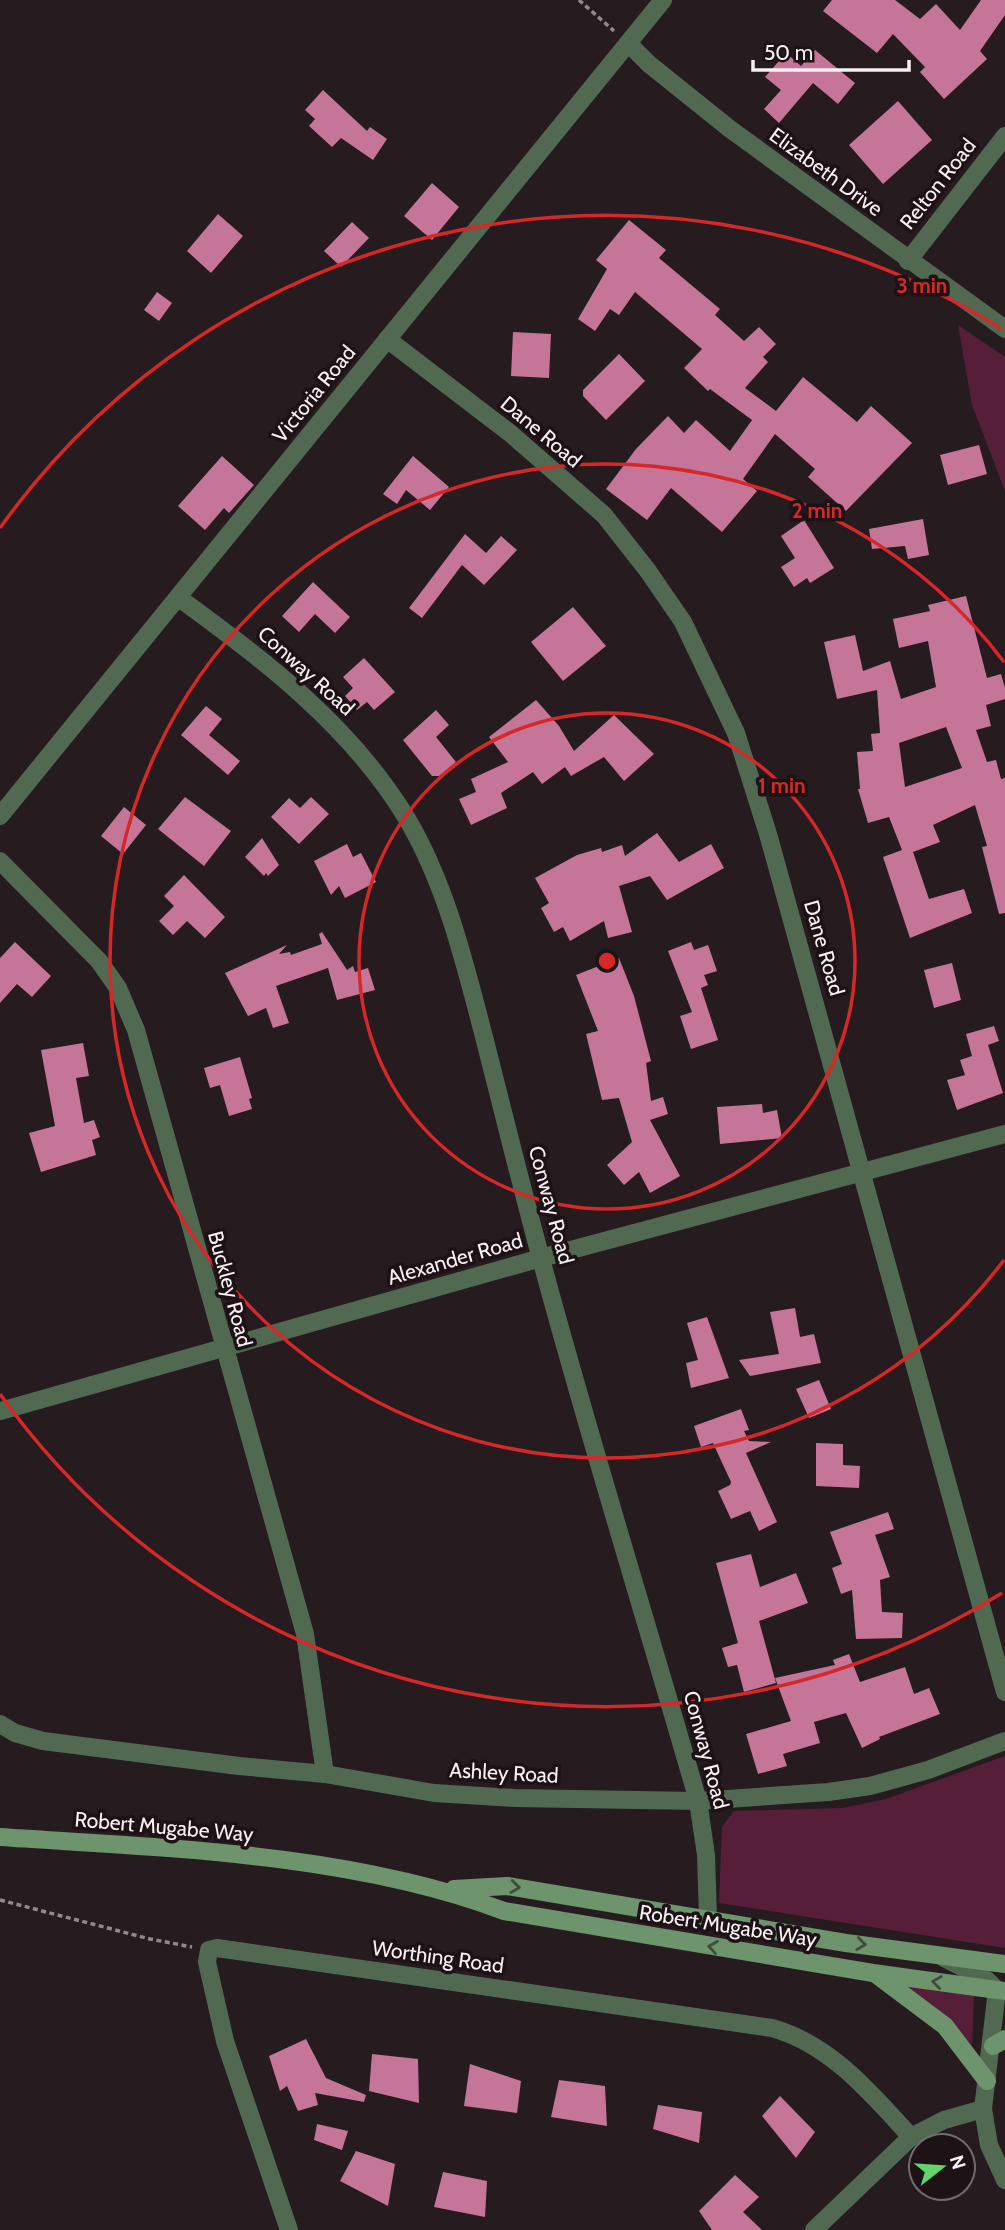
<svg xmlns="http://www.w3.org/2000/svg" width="1005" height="2230" viewBox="0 0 1005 2230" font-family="Cabin,sans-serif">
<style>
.green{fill:#571e3a}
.building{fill:#c47598;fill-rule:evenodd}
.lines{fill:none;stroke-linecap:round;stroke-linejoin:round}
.path{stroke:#93898d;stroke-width:3.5;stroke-dasharray:5 3.5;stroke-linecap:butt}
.minor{stroke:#516951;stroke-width:18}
.secondary{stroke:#6d946d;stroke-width:18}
.oneway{stroke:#414c3d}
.ring{fill:none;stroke:#d62828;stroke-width:3.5}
.labels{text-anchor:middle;stroke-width:7;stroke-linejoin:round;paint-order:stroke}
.street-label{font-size:21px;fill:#f9f0f4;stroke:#1d1216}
.centre{fill:#d62828;stroke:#1d1216;stroke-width:3.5}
.ring-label{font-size:21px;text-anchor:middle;font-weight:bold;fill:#d62828;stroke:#1d1216;stroke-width:7;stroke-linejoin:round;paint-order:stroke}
</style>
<rect width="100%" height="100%" fill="#261b1f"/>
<g class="green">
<path d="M 958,325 L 1005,357 L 1005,491 L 972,405 Z"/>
<path d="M 1005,1756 L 1005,1948 L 719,1903 L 722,1827 L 734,1811 L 843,1808 L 886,1799 Z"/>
<path d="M 899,1982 L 974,1996 L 972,2045 L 946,2016 Z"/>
</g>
<g class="building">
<path d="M 832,0 L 895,0 L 920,19 L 936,4 L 960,30 L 981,0 L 1005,0 L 1005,15 L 980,51 L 987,59 L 944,99 L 920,72 L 925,67 L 893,34 L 877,53 L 823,11 Z"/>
<path d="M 815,50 L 855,83 L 838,104 L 813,83 L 779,123 L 764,109 L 781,90 L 765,77 L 786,53 L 801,66 Z"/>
<path d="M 323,90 L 367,131 L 370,127 L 387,139 L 373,160 L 341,138 L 332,147 L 309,126 L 315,119 L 305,110 Z"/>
<path d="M 898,101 L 932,140 L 883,184 L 849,145 Z"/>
<path d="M 432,183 L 459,207 L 432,240 L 404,216 Z"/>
<path d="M 218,214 L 243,236 L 211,273 L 187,251 Z"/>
<path d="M 629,220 L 666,250 L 659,258 L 720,309 L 715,315 L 744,341 L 759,327 L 776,344 L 763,357 L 768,362 L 745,388 L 776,411 L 803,377 L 857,422 L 871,406 L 912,443 L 846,511 L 808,477 L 815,469 L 775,434 L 743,479 L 757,491 L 722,532 L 671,488 L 647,520 L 606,489 L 636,449 L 668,416 L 684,433 L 696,420 L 730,451 L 752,420 L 710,389 L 708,391 L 684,368 L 702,349 L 635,292 L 619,315 L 610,309 L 595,331 L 578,319 L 607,269 L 596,260 Z"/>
<path d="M 352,222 L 369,238 L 341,267 L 324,251 Z"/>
<path d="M 157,292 L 172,303 L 159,321 L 144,310 Z"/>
<path d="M 513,332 L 551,334 L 549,378 L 511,376 Z"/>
<path d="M 619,354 L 645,381 L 606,420 L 583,396 L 583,390 Z"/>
<path d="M 979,445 L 987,474 L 948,485 L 940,455 Z"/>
<path d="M 222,456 L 254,485 L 229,513 L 224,508 L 205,530 L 178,506 Z"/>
<path d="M 413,456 L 449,487 L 430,510 L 406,490 L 397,504 L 383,494 Z"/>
<path d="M 923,519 L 929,555 L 908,559 L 905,546 L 872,549 L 869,529 Z"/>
<path d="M 804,520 L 834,568 L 810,583 L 807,578 L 794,587 L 781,567 L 795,558 L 781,536 Z"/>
<path d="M 465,534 L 486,553 L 501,536 L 517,550 L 484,585 L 462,565 L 422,618 L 409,608 Z"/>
<path d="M 313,582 L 350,617 L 335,633 L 315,614 L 299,632 L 282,616 Z"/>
<path d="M 966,596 L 987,678 L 1001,674 L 1005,688 L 1005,699 L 986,705 L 991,726 L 976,730 L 987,762 L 996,760 L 1001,779 L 1005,778 L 1005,913 L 999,914 L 982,847 L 987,846 L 975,805 L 933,825 L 940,842 L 913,852 L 929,899 L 964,889 L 972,913 L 910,938 L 883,857 L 902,850 L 889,817 L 868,823 L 858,789 L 860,789 L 857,752 L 873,751 L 871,734 L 880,733 L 877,690 L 837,699 L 824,642 L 855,635 L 863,671 L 890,661 L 901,699 L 936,687 L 928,641 L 899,648 L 893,619 L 930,611 L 928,605 ZM 946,727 L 962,768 L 905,787 L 899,743 Z"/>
<path d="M 573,607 L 606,646 L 563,681 L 531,642 Z"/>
<path d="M 364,658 L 395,692 L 374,710 L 367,702 L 357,710 L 345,696 L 353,688 L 343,677 Z"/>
<path d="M 536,700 L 559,726 L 574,751 L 614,715 L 654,754 L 624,781 L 604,757 L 571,776 L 565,767 L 542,784 L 533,772 L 501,793 L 507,808 L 471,825 L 459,799 L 476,792 L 471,779 L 508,762 L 489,737 Z"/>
<path d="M 206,706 L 222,719 L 209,735 L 240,761 L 228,775 L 181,735 Z"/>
<path d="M 436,710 L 449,725 L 436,737 L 456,762 L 439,776 L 432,776 L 403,740 Z"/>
<path d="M 185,797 L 231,831 L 204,866 L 158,829 Z"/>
<path d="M 311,797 L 329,814 L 299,844 L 271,817 L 289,798 L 300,808 Z"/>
<path d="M 124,807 L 146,825 L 123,854 L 101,836 Z"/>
<path d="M 657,833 L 679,862 L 711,844 L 724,868 L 667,900 L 650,876 L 619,886 L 632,932 L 608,938 L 604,921 L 570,941 L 563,927 L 554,932 L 541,908 L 549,903 L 535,878 L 577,855 L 601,848 L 602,852 L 622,845 L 625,856 Z"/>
<path d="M 262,838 L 279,865 L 268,876 L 266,873 L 264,876 L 245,857 Z"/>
<path d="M 347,844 L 353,857 L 361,853 L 376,882 L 345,898 L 339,886 L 331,895 L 314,861 Z"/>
<path d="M 184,875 L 225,917 L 205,938 L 187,921 L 173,935 L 159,921 L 174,906 L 164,896 Z"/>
<path d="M 322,932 L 347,970 L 353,966 L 355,972 L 368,968 L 375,990 L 337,1000 L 328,968 L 276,986 L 289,1023 L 273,1028 L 266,1008 L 248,1016 L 225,973 L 287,945 L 279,954 L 290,952 L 291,955 L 322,944 L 319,934 Z"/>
<path d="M 15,942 L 51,976 L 32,997 L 17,984 L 0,1003 L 0,958 Z"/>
<path d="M 691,942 L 694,950 L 708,945 L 717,971 L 704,975 L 708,985 L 701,988 L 718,1040 L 691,1049 L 680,1016 L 692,1012 L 668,951 Z"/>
<path d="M 619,958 L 634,996 L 651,1061 L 646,1063 L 651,1101 L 663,1097 L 668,1114 L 650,1120 L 680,1176 L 650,1193 L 639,1172 L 624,1185 L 607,1165 L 632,1142 L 619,1098 L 602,1100 L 586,1034 L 598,1031 L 576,975 Z"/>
<path d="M 952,963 L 961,1000 L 934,1008 L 924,970 Z"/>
<path d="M 994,1026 L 999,1041 L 988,1045 L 1003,1093 L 957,1110 L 947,1080 L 965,1075 L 960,1060 L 972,1056 L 966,1034 Z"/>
<path d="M 83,1043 L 89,1076 L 76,1078 L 84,1123 L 94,1120 L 100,1137 L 92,1140 L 96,1155 L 41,1172 L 29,1133 L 55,1126 L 41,1050 Z"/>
<path d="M 240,1057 L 252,1098 L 249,1099 L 252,1109 L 229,1116 L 220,1085 L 210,1088 L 204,1068 Z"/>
<path d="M 762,1104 L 763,1113 L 777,1110 L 782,1138 L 720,1144 L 717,1107 Z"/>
<path d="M 795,1308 L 800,1337 L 814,1334 L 821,1363 L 750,1376 L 739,1360 L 779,1354 L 770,1312 Z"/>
<path d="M 707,1317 L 729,1378 L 691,1388 L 686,1363 L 698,1360 L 687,1323 Z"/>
<path d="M 819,1380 L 831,1409 L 809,1418 L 796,1389 Z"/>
<path d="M 741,1409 L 749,1430 L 744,1431 L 749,1441 L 771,1442 L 746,1453 L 777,1522 L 759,1531 L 750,1511 L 731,1519 L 718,1491 L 730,1485 L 731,1482 L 713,1443 L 701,1447 L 694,1426 Z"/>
<path d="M 816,1443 L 843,1444 L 843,1465 L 860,1466 L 859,1488 L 816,1486 Z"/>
<path d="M 888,1512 L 894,1529 L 875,1535 L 890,1577 L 880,1580 L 882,1612 L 903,1613 L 902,1638 L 856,1639 L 852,1590 L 841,1594 L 832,1568 L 842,1564 L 830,1532 Z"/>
<path d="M 751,1554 L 760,1587 L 796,1573 L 808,1603 L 759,1621 L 776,1683 L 744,1692 L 737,1665 L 728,1667 L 722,1648 L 738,1643 L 716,1563 Z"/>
<path d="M 849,1654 L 860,1682 L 905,1667 L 914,1694 L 929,1688 L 940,1714 L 879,1737 L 880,1739 L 862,1748 L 846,1713 L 814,1722 L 820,1743 L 783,1754 L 787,1766 L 758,1774 L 746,1734 L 791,1721 L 775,1678 L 835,1665 L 833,1660 Z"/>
<path d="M 306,2039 L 326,2078 L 366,2095 L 364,2102 L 315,2093 L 318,2105 L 298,2111 L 287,2086 L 280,2091 L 269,2056 Z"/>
<path d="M 372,2054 L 418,2059 L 419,2103 L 369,2091 Z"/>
<path d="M 470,2064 L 521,2081 L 517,2113 L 464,2106 Z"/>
<path d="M 559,2080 L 605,2086 L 607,2126 L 551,2117 Z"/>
<path d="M 780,2096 L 815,2132 L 796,2158 L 762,2116 Z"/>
<path d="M 658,2105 L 702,2112 L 699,2143 L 653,2129 Z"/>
<path d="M 317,2124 L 348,2131 L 342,2150 L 314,2140 Z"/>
<path d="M 356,2151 L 395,2164 L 388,2206 L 340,2181 Z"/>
<path d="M 443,2172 L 487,2181 L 485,2217 L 434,2207 Z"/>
<path d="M 735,2175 L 759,2197 L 743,2212 L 762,2230 L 712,2230 L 699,2211 Z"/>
</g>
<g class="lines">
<g class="path">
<path d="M 579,0 L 614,31"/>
<path d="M 0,1900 L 150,1939 L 192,1947"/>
</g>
<g class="minor">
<path d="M 628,43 L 649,64 L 730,129 L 1005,329"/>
<path d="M 908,261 L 1005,136"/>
<path d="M 387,339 L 510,433 L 604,515 L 648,571 L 683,622 L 736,733 L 768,834 L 1005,1692"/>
<path d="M 179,598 C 265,661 349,724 406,817 C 445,882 464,960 483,1033 C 502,1107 520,1181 540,1255 C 589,1438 646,1619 698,1801 L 706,1855 L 708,1918"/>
<path d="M 0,816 L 663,0"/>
<path d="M 0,861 L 99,961 L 118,988 L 136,1030 L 305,1634 L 325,1774"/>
<path d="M 0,1411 L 541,1258 L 1005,1134"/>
<path d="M 0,1724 L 15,1733 L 43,1741 L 239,1766 L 325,1774 L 434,1793 L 515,1798 L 698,1801 L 828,1792 L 870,1786 L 928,1770 L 1005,1741"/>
<path d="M 944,1958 L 987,1980 L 997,1990"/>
<path d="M 997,1990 L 983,2109 L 989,2145 L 1005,2180"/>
<path d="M 289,2230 L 225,2041 L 207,1962 L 209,1950 L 217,1948 L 772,2028 C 830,2044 871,2093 911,2137"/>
<path d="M 814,2230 L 911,2137 L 944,2120 L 983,2109"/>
</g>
<g class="secondary">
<path d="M 0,1837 C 164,1848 350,1853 504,1911 L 873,1973 L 1005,1991"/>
<path d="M 454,1889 L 507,1886 L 846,1943 L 1005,1964"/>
<path d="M 877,1975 L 945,2026 L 987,2081"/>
<path d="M 993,2046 L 1005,2039"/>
</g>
</g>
<defs><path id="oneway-chevron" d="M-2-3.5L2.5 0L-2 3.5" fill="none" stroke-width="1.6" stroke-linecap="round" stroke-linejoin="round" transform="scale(1.75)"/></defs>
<g class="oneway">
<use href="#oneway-chevron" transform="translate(515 1887) rotate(7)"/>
<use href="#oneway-chevron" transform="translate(861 1944) rotate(7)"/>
<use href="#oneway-chevron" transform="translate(713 1947) rotate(-171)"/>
<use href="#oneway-chevron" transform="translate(937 1982) rotate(-172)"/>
</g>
<g class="ring">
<circle cx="607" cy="961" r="248"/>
<path d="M1004 1260A497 497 0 1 1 1004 662"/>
<path d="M1002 1593A745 745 0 0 1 0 1394M0 528A745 745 0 0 1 1002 329"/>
</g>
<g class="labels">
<g class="street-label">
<text transform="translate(826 172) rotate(36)" y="7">Elizabeth Drive</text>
<text transform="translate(938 184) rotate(-52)" y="7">Relton Road</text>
<text transform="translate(314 394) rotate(-51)" y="7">Victoria Road</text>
<text transform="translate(541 432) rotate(40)" y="7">Dane Road</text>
<text transform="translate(306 671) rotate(42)" y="7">Conway Road</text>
<text transform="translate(824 948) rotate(74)" y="7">Dane Road</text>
<text transform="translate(551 1205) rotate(75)" y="7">Conway Road</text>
<text transform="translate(455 1259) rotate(-16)" y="7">Alexander Road</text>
<text transform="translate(230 1289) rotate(75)" y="7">Buckley Road</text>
<text transform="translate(706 1750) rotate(75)" y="7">Conway Road</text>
<text transform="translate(504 1773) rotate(3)" y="7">Ashley Road</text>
<text transform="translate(164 1827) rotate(5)" y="7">Robert Mugabe Way</text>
<text transform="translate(728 1926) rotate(9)" y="7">Robert Mugabe Way</text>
<text transform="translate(438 1957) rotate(8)" y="7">Worthing Road</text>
</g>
</g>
<circle cx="607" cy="961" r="10" class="centre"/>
<g class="ring-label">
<text x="922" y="293">3 min</text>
<text x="817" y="518">2 min</text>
<text x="782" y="793">1 min</text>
</g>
<g transform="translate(942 2167) rotate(73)"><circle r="33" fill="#1d1216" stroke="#756b6f" stroke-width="2"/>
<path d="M0-5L12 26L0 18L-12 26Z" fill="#62d469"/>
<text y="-10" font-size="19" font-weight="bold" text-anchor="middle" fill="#f9f0f4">N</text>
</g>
<path d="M753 60v10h156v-10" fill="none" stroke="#f9f0f4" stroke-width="3.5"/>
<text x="764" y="60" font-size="21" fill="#f9f0f4" stroke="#1d1216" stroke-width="5" paint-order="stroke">50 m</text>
</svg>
